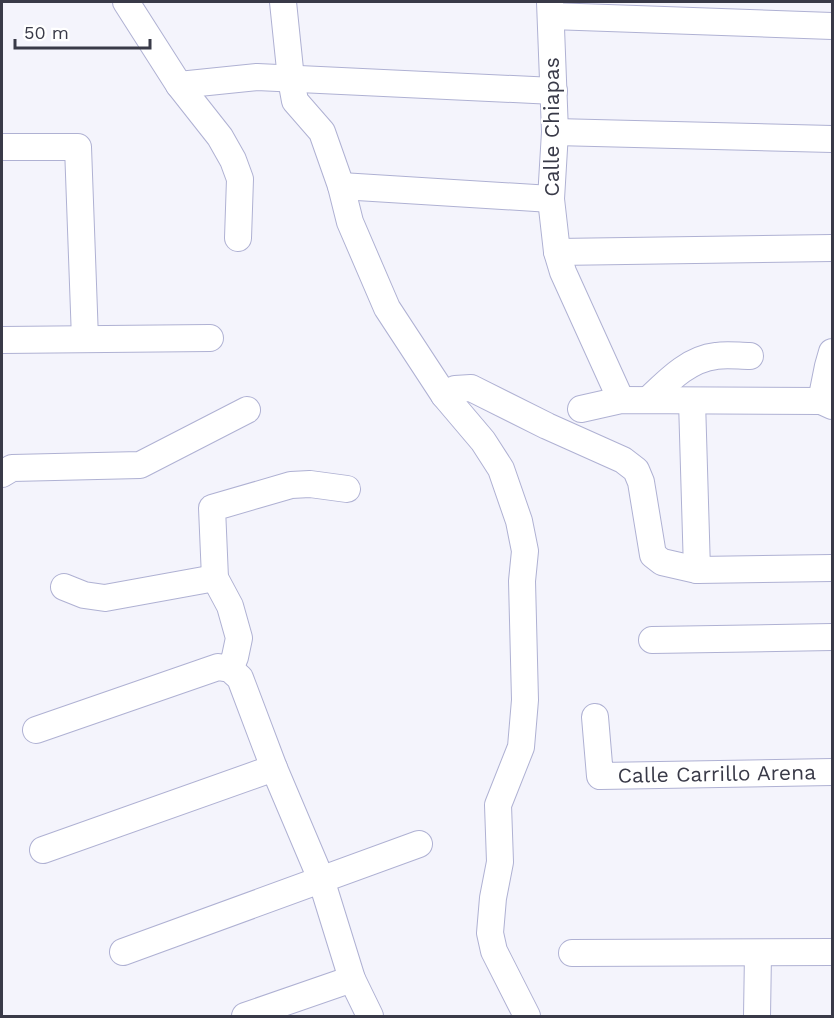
<svg xmlns="http://www.w3.org/2000/svg" width="834" height="1018" viewBox="0 0 834 1018" font-family="'Work Sans',sans-serif">
<style>
.lines{fill:none;stroke-linecap:round;stroke-linejoin:round}
.minor-casing{stroke:#afb1d3;stroke-width:28}
.minor{stroke:#fff;stroke-width:26}
.labels{text-anchor:middle;stroke-width:4.5;stroke-linejoin:round;paint-order:stroke}
.street-label{font-size:21px;fill:#393a48;stroke:#fff}
</style>
<rect width="100%" height="100%" fill="#f4f4fc"/>
<g class="lines">
<g class="minor-casing">
<g id="minor">
<path d="M 126,2 L 179,85 L 220,137 L 233,160 L 240,179 L 238,238"/>
<path d="M 283,2 L 291,79 L 295,101 L 322,132 L 341,186 L 350,222 L 387,308 L 444,395 L 483,441 L 501,469 L 519,521 L 525,551 L 522,581 L 525,700 L 521,747 L 498,805 L 500,862 L 493,898 L 490,933 L 494,951 L 527,1016"/>
<path d="M 550,2 L 555,132 L 551,199 L 557,252 L 563,272 L 621,400"/>
<path d="M 551,16 L 832,26"/>
<path d="M 179,85 L 257,77 L 554,91"/>
<path d="M 555,132 L 832,139"/>
<path d="M 2,147 L 78,147 L 85,339"/>
<path d="M 341,186 L 551,199"/>
<path d="M 557,252 L 832,248"/>
<path d="M 2,340 L 210,338"/>
<path d="M 832,352 L 828,366 L 821,401 L 832,406"/>
<path d="M 444,395 L 455,389 L 471,388 L 547,426 L 623,460 L 636,470 L 641,482 L 653,555 L 662,562 L 697,570 L 832,568"/>
<path d="M 648,400 C 667,382 688,359 716,356 C 727,354 739,356 750,356"/>
<path d="M 692,401 L 697,570"/>
<path d="M 581,409 L 621,400 L 821,401"/>
<path d="M 2,474 L 12,468 L 140,465 L 247,410"/>
<path d="M 64,587 L 84,595 L 105,598 L 215,578"/>
<path d="M 652,640 L 832,637"/>
<path d="M 230,669 L 235,657 L 239,638 L 230,606 L 215,578 L 212,508 L 291,485 L 310,484 L 347,489"/>
<path id="s1" d="M 595,717 L 600,776 L 832,772"/>
<path d="M 36,730 L 218,667 L 230,669 L 240,678 L 274,768 L 321,879 L 352,979 L 370,1016"/>
<path d="M 43,850 L 274,768"/>
<path d="M 123,952 L 419,844"/>
<path d="M 572,953 L 832,952"/>
<path d="M 245,1016 L 352,979"/>
<path d="M 757,1016 L 758,953"/>
</g>
</g>
<use href="#minor" class="minor"/>
</g>
<g class="labels">
<g class="street-label">
<text transform="translate(552 127) rotate(-90)" y="7">Calle Chiapas</text>
<text dy="7" stroke="none"><textPath href="#s1" startOffset="176">Calle Carrillo Arena</textPath></text>
</g>
</g>
<rect width="834" height="1018" fill="none" stroke="#393a48" stroke-width="6"/>
<path d="M15 39v9h135v-9" fill="none" stroke="#393a48" stroke-width="3"/>
<text x="24" y="39" font-size="18" fill="#393a48" stroke="#ffffff" stroke-width="4.5" paint-order="stroke">50 m</text>
</svg>
